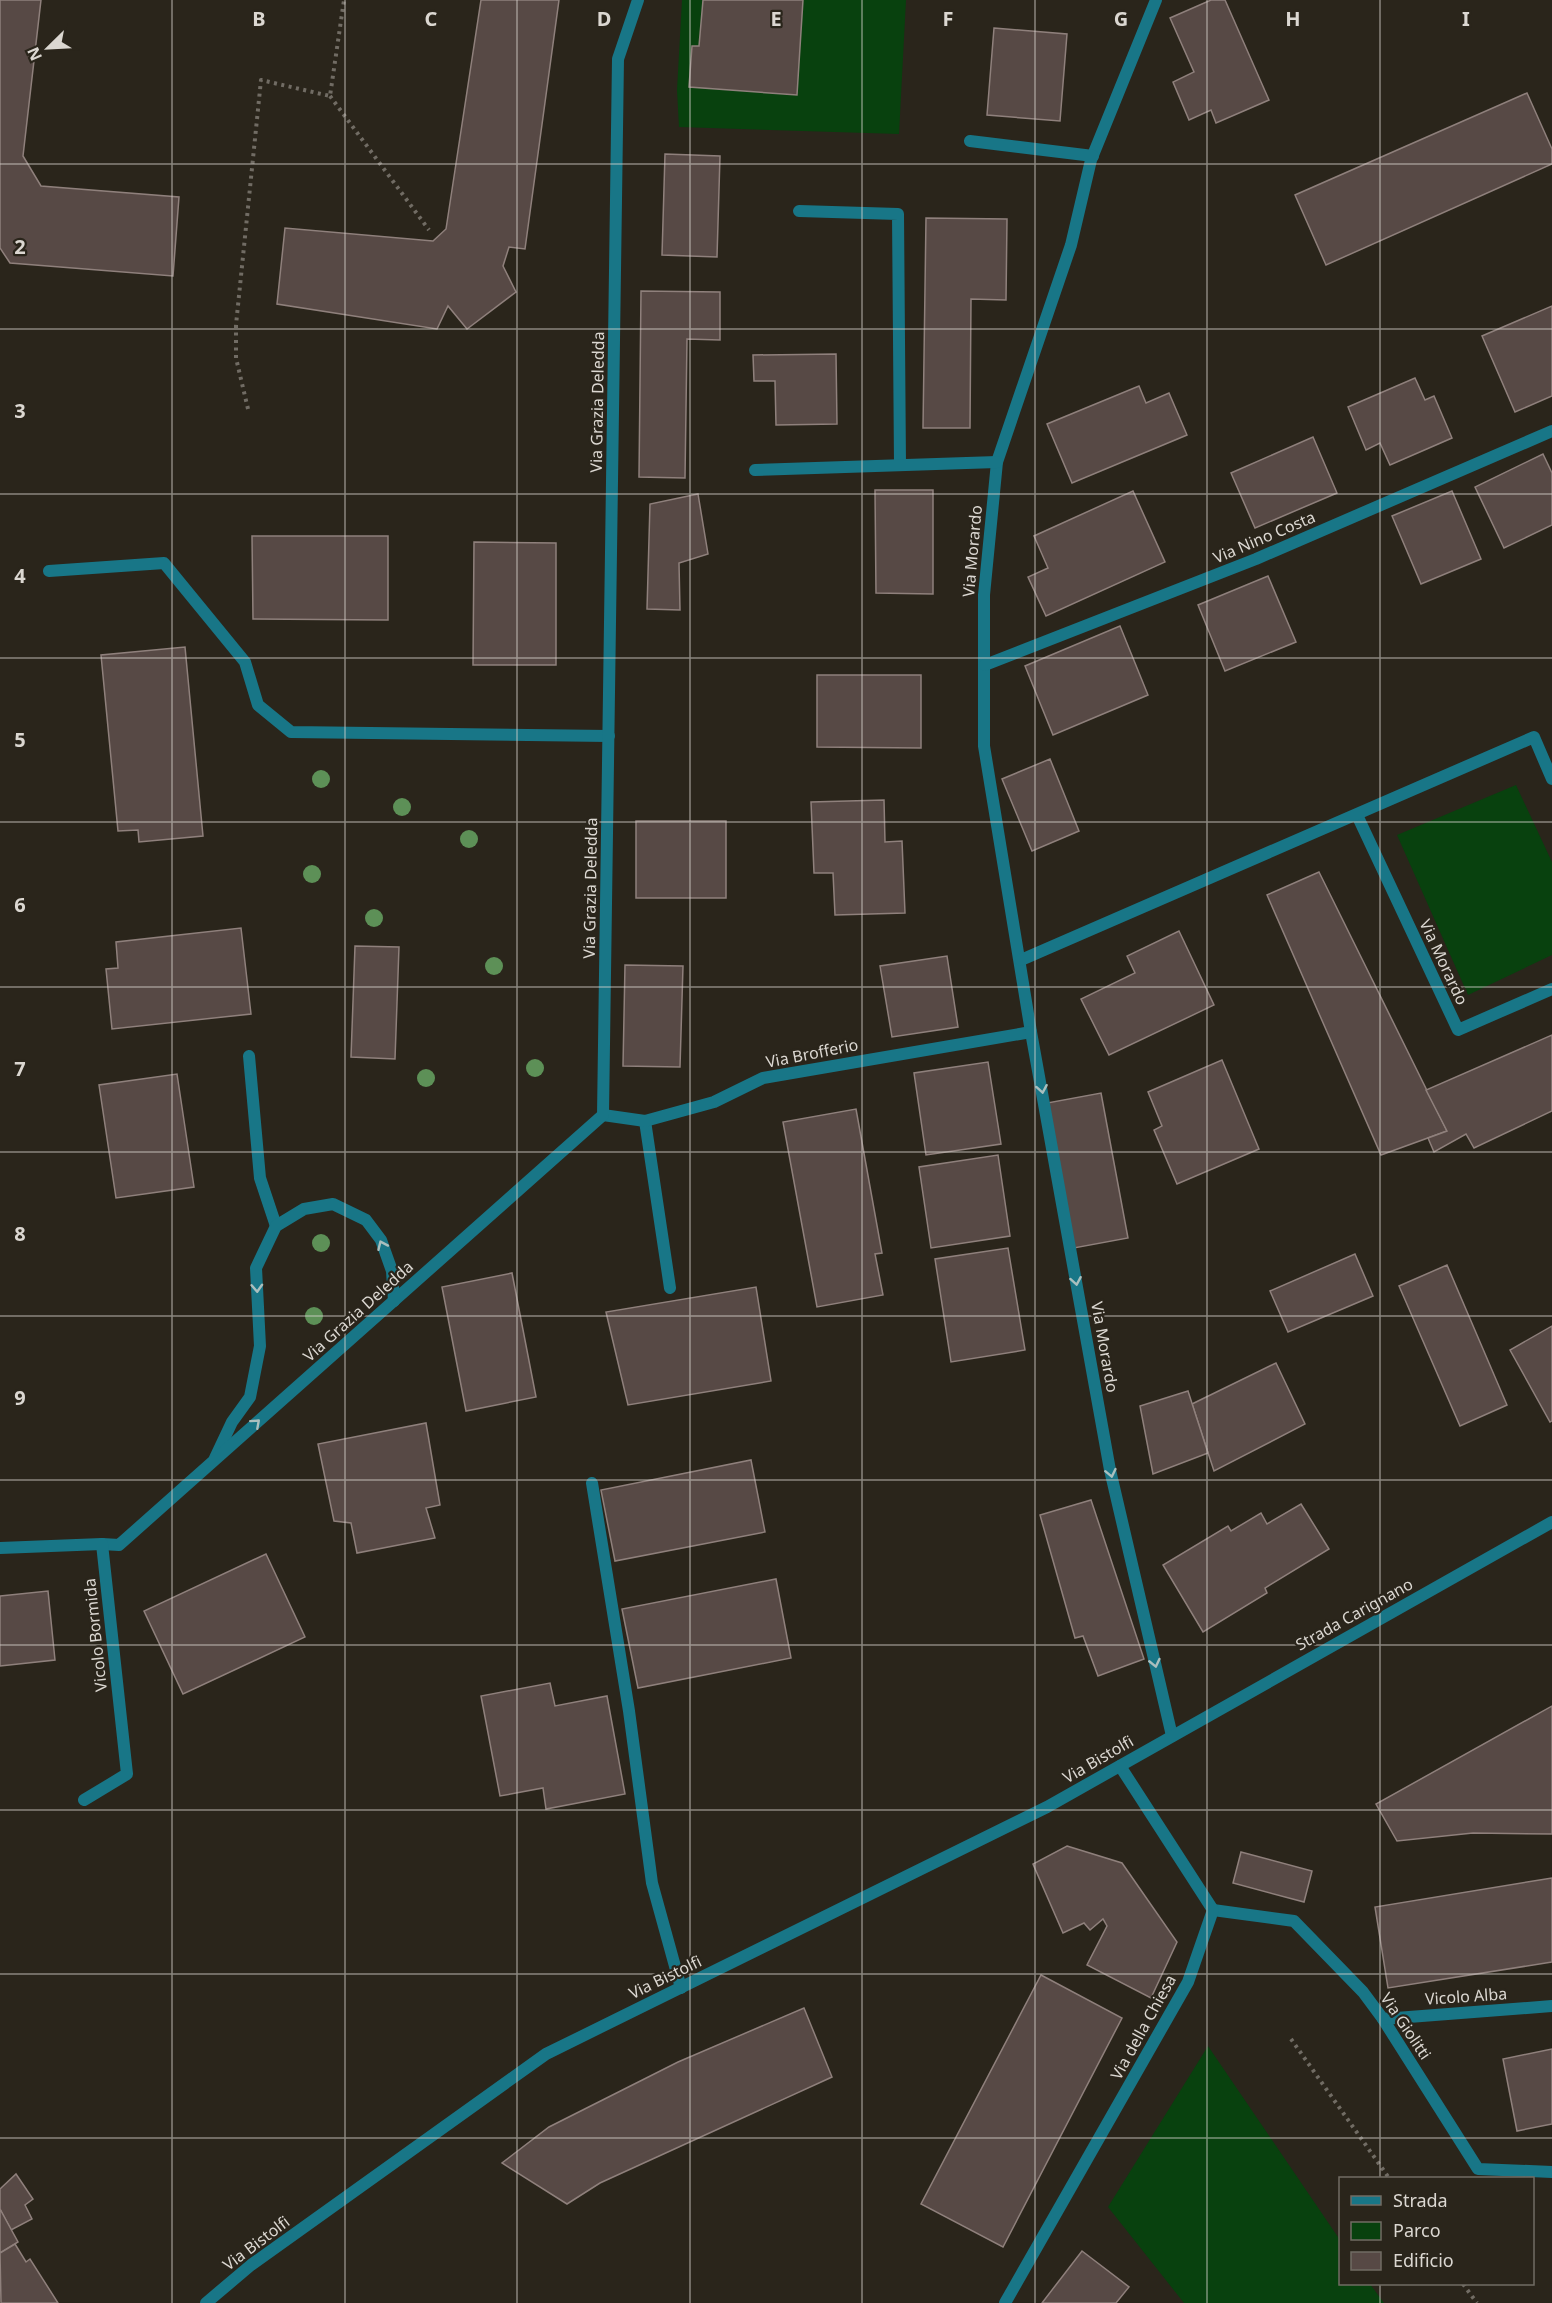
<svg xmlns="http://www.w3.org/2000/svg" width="1552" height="2303" viewBox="0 0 1552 2303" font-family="'Noto Sans',sans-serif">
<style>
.green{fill:#08410e}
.building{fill:#574945;stroke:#8f807c;stroke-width:1.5}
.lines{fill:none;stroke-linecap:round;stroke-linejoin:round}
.path{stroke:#716c64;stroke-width:4;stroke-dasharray:3 4.5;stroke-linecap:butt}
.service{stroke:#187687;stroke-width:12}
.minor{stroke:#187687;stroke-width:12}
.tertiary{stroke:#187687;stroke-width:12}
.tree{fill:#5d9057}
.oneway{stroke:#aabfbe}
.grid{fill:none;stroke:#dbd7d1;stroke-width:1.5;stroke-opacity:0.55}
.labels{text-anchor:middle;stroke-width:4.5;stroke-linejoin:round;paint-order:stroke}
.street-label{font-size:16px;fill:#dbd7d1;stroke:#2a251b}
.grid-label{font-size:20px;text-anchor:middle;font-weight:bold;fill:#dbd7d1;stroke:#2a251b;stroke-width:4.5;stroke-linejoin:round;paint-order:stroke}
</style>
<rect width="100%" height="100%" fill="#2a251b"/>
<g class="green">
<path d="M 682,0 L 906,0 L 899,134 L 679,127 L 677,90 Z"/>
<path d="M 1516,785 L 1552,862 L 1552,955 L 1468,995 L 1397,835 Z"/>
<path d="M 1208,2046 L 1340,2240 L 1340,2284 L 1370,2284 L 1384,2303 L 1184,2303 L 1108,2207 Z"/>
</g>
<g class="building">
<path d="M 0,0 L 41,0 L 23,156 L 41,186 L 179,197 L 173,276 L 10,263 L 0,248 Z"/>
<path d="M 481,0 L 559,0 L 525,249 L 509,247 L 503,266 L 516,292 L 467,329 L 448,306 L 437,329 L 277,304 L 285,228 L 433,241 L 446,229 Z"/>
<path d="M 703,0 L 803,0 L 797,95 L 689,87 L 692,46 L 699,46 Z"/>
<path d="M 1211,0 L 1225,0 L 1269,100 L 1216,123 L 1211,110 L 1189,120 L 1173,82 L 1194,72 L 1170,18 Z"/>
<path d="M 994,28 L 1067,34 L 1060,121 L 987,115 Z"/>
<path d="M 1527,93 L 1552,149 L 1552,164 L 1326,265 L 1295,195 Z"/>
<path d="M 665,154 L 720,156 L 717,257 L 662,255 Z"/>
<path d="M 926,218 L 1007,219 L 1006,300 L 971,299 L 970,428 L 923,428 Z"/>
<path d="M 641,291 L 720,292 L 720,340 L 687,339 L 685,478 L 639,477 Z"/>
<path d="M 1552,306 L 1552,396 L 1515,412 L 1482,336 Z"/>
<path d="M 836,354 L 837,424 L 776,425 L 775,381 L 754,381 L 753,355 Z"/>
<path d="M 1415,378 L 1425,400 L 1434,396 L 1452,438 L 1390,465 L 1380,443 L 1366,450 L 1348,407 Z"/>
<path d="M 1139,386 L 1146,403 L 1169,393 L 1187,435 L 1072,483 L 1047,424 Z"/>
<path d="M 1313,437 L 1337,493 L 1255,528 L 1231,473 Z"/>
<path d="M 1543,454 L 1552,473 L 1552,525 L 1504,548 L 1475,487 Z"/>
<path d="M 875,490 L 933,490 L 933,594 L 876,593 Z"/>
<path d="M 1133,491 L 1165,562 L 1046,616 L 1028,577 L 1048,568 L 1034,536 Z"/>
<path d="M 1452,491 L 1481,559 L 1421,584 L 1392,516 Z"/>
<path d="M 698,494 L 708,554 L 679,563 L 680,610 L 647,609 L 650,504 Z"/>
<path d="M 252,536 L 388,536 L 388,620 L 253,619 Z"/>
<path d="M 474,542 L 556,543 L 556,665 L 473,665 Z"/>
<path d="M 1268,576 L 1296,642 L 1225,671 L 1198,605 Z"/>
<path d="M 1120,626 L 1148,695 L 1053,735 L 1025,666 Z"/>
<path d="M 185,647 L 203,836 L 139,842 L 138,830 L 118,831 L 101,655 Z"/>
<path d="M 817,675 L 921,675 L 921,748 L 817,747 Z"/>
<path d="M 1050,759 L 1079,831 L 1032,851 L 1002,779 Z"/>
<path d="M 884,800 L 885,842 L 902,841 L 905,913 L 835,915 L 833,873 L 814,873 L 811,802 Z"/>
<rect x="636" y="821" width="90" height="77"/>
<path d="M 1319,872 L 1447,1131 L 1381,1155 L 1267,895 Z"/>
<path d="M 241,928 L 251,1014 L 112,1029 L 106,969 L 118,968 L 116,942 Z"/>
<path d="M 1179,931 L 1214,1005 L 1109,1055 L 1081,999 L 1135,973 L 1127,956 Z"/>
<path d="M 355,946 L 399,947 L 395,1059 L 351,1057 Z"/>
<path d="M 947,956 L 958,1027 L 892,1037 L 880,966 Z"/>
<path d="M 625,965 L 683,966 L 680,1067 L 623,1066 Z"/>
<path d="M 1552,1035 L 1552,1111 L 1474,1148 L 1466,1134 L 1434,1152 L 1428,1138 L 1447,1131 L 1426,1090 Z"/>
<path d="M 1222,1060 L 1259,1149 L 1177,1184 L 1154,1130 L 1162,1126 L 1148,1092 Z"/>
<path d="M 988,1062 L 1001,1144 L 926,1155 L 914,1073 Z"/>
<path d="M 177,1074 L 194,1187 L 116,1198 L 99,1085 Z"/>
<path d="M 1101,1093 L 1128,1238 L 1074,1248 L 1047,1103 Z"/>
<path d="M 856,1109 L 882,1253 L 875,1254 L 883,1295 L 817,1307 L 783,1122 Z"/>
<path d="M 998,1155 L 1010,1236 L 931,1248 L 919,1167 Z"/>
<path d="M 1008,1248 L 1025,1350 L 951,1362 L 935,1259 Z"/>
<path d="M 1355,1254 L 1373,1296 L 1288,1332 L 1270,1291 Z"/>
<path d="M 1447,1265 L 1507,1405 L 1460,1426 L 1399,1286 Z"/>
<path d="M 512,1273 L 536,1397 L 466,1411 L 442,1287 Z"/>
<path d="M 756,1287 L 771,1381 L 628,1405 L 606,1312 Z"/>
<path d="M 1552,1326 L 1552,1421 L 1550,1422 L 1510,1350 Z"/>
<path d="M 1276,1363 L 1305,1424 L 1214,1471 L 1192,1404 Z"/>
<path d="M 1188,1391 L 1208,1453 L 1153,1474 L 1140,1406 Z"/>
<path d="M 426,1423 L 440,1505 L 426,1508 L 435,1538 L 357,1553 L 351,1523 L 334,1521 L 318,1444 Z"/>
<path d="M 751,1460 L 765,1532 L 615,1561 L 601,1490 Z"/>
<path d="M 1091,1500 L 1144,1659 L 1098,1676 L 1083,1636 L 1075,1638 L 1040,1515 Z"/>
<path d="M 1301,1504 L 1329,1549 L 1265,1588 L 1267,1593 L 1203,1632 L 1163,1565 L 1228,1526 L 1231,1531 L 1261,1513 L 1267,1524 Z"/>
<path d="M 266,1554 L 305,1637 L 183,1694 L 144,1611 Z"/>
<path d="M 776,1579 L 791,1658 L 638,1688 L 622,1609 Z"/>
<path d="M 48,1591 L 55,1660 L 0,1666 L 0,1596 Z"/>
<path d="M 550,1683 L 555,1706 L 607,1696 L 625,1794 L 546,1809 L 543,1788 L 500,1796 L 481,1696 Z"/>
<path d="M 1552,1706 L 1552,1834 L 1473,1833 L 1397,1841 L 1376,1804 Z"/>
<path d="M 1067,1846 L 1122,1863 L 1177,1942 L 1151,1998 L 1087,1965 L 1107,1926 L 1103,1919 L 1090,1930 L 1084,1923 L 1063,1933 L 1033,1864 Z"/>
<path d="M 1241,1852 L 1312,1871 L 1304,1902 L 1233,1883 Z"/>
<path d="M 1552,1878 L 1552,1962 L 1388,1988 L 1375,1907 Z"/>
<path d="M 1041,1975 L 1122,2018 L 1003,2247 L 921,2204 Z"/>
<path d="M 804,2008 L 832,2077 L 600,2183 L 567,2204 L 502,2163 L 549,2127 L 678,2062 Z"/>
<path d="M 1552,2049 L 1552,2124 L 1517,2131 L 1503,2059 Z"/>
<path d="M 16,2174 L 33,2199 L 25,2205 L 32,2219 L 11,2230 L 0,2209 L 0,2189 Z"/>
<path d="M 0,2209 L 18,2242 L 0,2253 Z"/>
<path d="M 15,2244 L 26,2262 L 30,2259 L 58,2303 L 1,2303 L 0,2253 Z"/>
<path d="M 1082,2251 L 1129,2287 L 1116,2303 L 1042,2303 Z"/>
</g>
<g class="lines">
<g class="path">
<path d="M 330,96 L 429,230"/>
<path d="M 248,409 L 236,358 L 236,325 L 261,80 L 330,96 L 344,0"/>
<path d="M 1291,2039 L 1389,2178"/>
<path d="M 1463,2284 L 1477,2303"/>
</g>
<path class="service" d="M 645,1121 L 670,1288"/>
<g class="minor">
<path d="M 1156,0 L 1091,160 L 1071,245 L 997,462 L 984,595 L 984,746 L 1031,1032 L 1110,1470 L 1172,1736"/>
<path d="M 970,141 L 1093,156"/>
<path d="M 799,211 L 898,214 L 900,464"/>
<path d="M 755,470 L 997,462"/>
<path d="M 49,571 L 164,563 L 245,662 L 258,705 L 291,732 L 609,736"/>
<path d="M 985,665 L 1256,559 L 1552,431"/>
<path d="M 1357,815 L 1458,1030 L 1552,989"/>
<path d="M 1021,960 L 1534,737 L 1552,779"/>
<path d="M 249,1056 L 260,1178 L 276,1226"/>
<path d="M 603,1115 L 645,1121 L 714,1102 L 763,1078 L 1031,1032"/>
<path d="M 215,1458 L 232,1422 L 250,1397 L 260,1346 L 256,1268 L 276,1226 L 304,1209 L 333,1204 L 366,1220 L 381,1240 L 392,1271 L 394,1301"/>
<path d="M 592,1483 L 629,1711 L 652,1883 L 681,1988"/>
<path d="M 102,1544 L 119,1545 L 603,1115 L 618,59 L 638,0"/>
<path d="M 0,1548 L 102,1544 L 127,1774 L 84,1800"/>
<path d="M 1213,1910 L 1294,1921 L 1363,1992 L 1383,2019 L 1478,2169 L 1552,2172"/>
<path d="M 1383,2019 L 1552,2006"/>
<path d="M 1005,2303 L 1188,1982 L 1213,1910 L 1120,1766"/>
</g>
<path class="tertiary" d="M 206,2303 L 251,2265 L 546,2054 L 1047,1807 L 1552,1522"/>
</g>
<g class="tree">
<circle cx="321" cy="779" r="9"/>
<circle cx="402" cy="807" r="9"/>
<circle cx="469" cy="839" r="9"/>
<circle cx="312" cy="874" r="9"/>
<circle cx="374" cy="918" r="9"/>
<circle cx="494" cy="966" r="9"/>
<circle cx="535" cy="1068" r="9"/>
<circle cx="426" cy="1078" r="9"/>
<circle cx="321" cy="1243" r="9"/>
<circle cx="314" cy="1316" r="9"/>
</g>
<defs><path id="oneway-chevron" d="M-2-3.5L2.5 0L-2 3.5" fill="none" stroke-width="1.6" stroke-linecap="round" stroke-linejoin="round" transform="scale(1.5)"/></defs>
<g class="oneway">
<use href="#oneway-chevron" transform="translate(1042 1089) rotate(80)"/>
<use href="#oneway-chevron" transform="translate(382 1245) rotate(-114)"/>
<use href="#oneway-chevron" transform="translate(1076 1281) rotate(80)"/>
<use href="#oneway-chevron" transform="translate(257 1288) rotate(87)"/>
<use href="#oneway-chevron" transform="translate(256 1423) rotate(-42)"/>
<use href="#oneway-chevron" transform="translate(1111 1473) rotate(78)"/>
<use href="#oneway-chevron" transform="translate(1155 1663) rotate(77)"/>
</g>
<path class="grid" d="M 172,0 L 172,2303M 345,0 L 345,2303M 517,0 L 517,2303M 690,0 L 690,2303M 862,0 L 862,2303M 1035,0 L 1035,2303M 1207,0 L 1207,2303M 1380,0 L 1380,2178M 0,164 L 1552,164M 0,329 L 1552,329M 0,494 L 1552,494M 0,658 L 1552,658M 0,822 L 1552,822M 0,987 L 1552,987M 0,1152 L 1552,1152M 0,1316 L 1552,1316M 0,1480 L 1552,1480M 0,1645 L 1552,1645M 0,1810 L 1552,1810M 0,1974 L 1552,1974M 0,2138 L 1552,2138M 1380,2284 L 1380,2303"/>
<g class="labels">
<g class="street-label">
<text transform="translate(597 402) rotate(-89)" y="6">Via Grazia Deledda</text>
<text transform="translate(1264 537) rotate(-23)" y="6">Via Nino Costa</text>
<text transform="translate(972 551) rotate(-85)" y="6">Via Morardo</text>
<text transform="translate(590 888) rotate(-89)" y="6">Via Grazia Deledda</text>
<text transform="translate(1444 962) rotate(65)" y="6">Via Morardo</text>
<text transform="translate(812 1053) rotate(-11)" y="6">Via Brofferio</text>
<text transform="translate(358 1311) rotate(-42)" y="6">Via Grazia Deledda</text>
<text transform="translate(1105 1347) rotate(80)" y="6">Via Morardo</text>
<text transform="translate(1354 1614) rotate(-29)" y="6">Strada Carignano</text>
<text transform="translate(95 1635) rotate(-96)" y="6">Vicolo Bormida</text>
<text transform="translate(1098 1759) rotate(-30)" y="6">Via Bistolfi</text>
<text transform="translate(665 1977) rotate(-26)" y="6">Via Bistolfi</text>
<text transform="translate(1466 1996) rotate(-4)" y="6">Vicolo Alba</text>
<text transform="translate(1406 2026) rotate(56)" y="6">Via Giolitti</text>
<text transform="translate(1143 2027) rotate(-61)" y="6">Via della Chiesa</text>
<text transform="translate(256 2243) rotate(-37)" y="6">Via Bistolfi</text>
</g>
</g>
<g class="grid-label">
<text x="259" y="26">B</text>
<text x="431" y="26">C</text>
<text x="604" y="26">D</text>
<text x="776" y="26">E</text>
<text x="948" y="26">F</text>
<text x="1121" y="26">G</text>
<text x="1293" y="26">H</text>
<text x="1466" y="26">I</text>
<text x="20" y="254">2</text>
<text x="20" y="418">3</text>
<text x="20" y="583">4</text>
<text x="20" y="747">5</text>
<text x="20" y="912">6</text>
<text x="20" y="1076">7</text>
<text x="20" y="1241">8</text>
<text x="20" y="1405">9</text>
</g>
<rect x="1339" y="2177" width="195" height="108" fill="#2a251b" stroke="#716c64" stroke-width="1.5"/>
<rect x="1351" y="2196" width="30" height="9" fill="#187687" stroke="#716c64" stroke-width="1.5"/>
<text x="1393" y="2207" font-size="18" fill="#dbd7d1">Strada</text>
<rect x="1351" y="2222" width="30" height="18" fill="#08410e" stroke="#716c64" stroke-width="1.5"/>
<text x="1393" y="2237" font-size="18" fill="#dbd7d1">Parco</text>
<rect x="1351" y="2252" width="30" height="18" fill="#574945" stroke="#716c64" stroke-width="1.5"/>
<text x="1393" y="2267" font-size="18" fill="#dbd7d1">Edificio</text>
<g transform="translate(48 48) rotate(246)" stroke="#2a251b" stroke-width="4.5" paint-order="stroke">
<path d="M0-4.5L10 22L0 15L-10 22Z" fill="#dbd7d1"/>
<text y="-9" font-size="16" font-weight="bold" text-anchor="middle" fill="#dbd7d1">N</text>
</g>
</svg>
